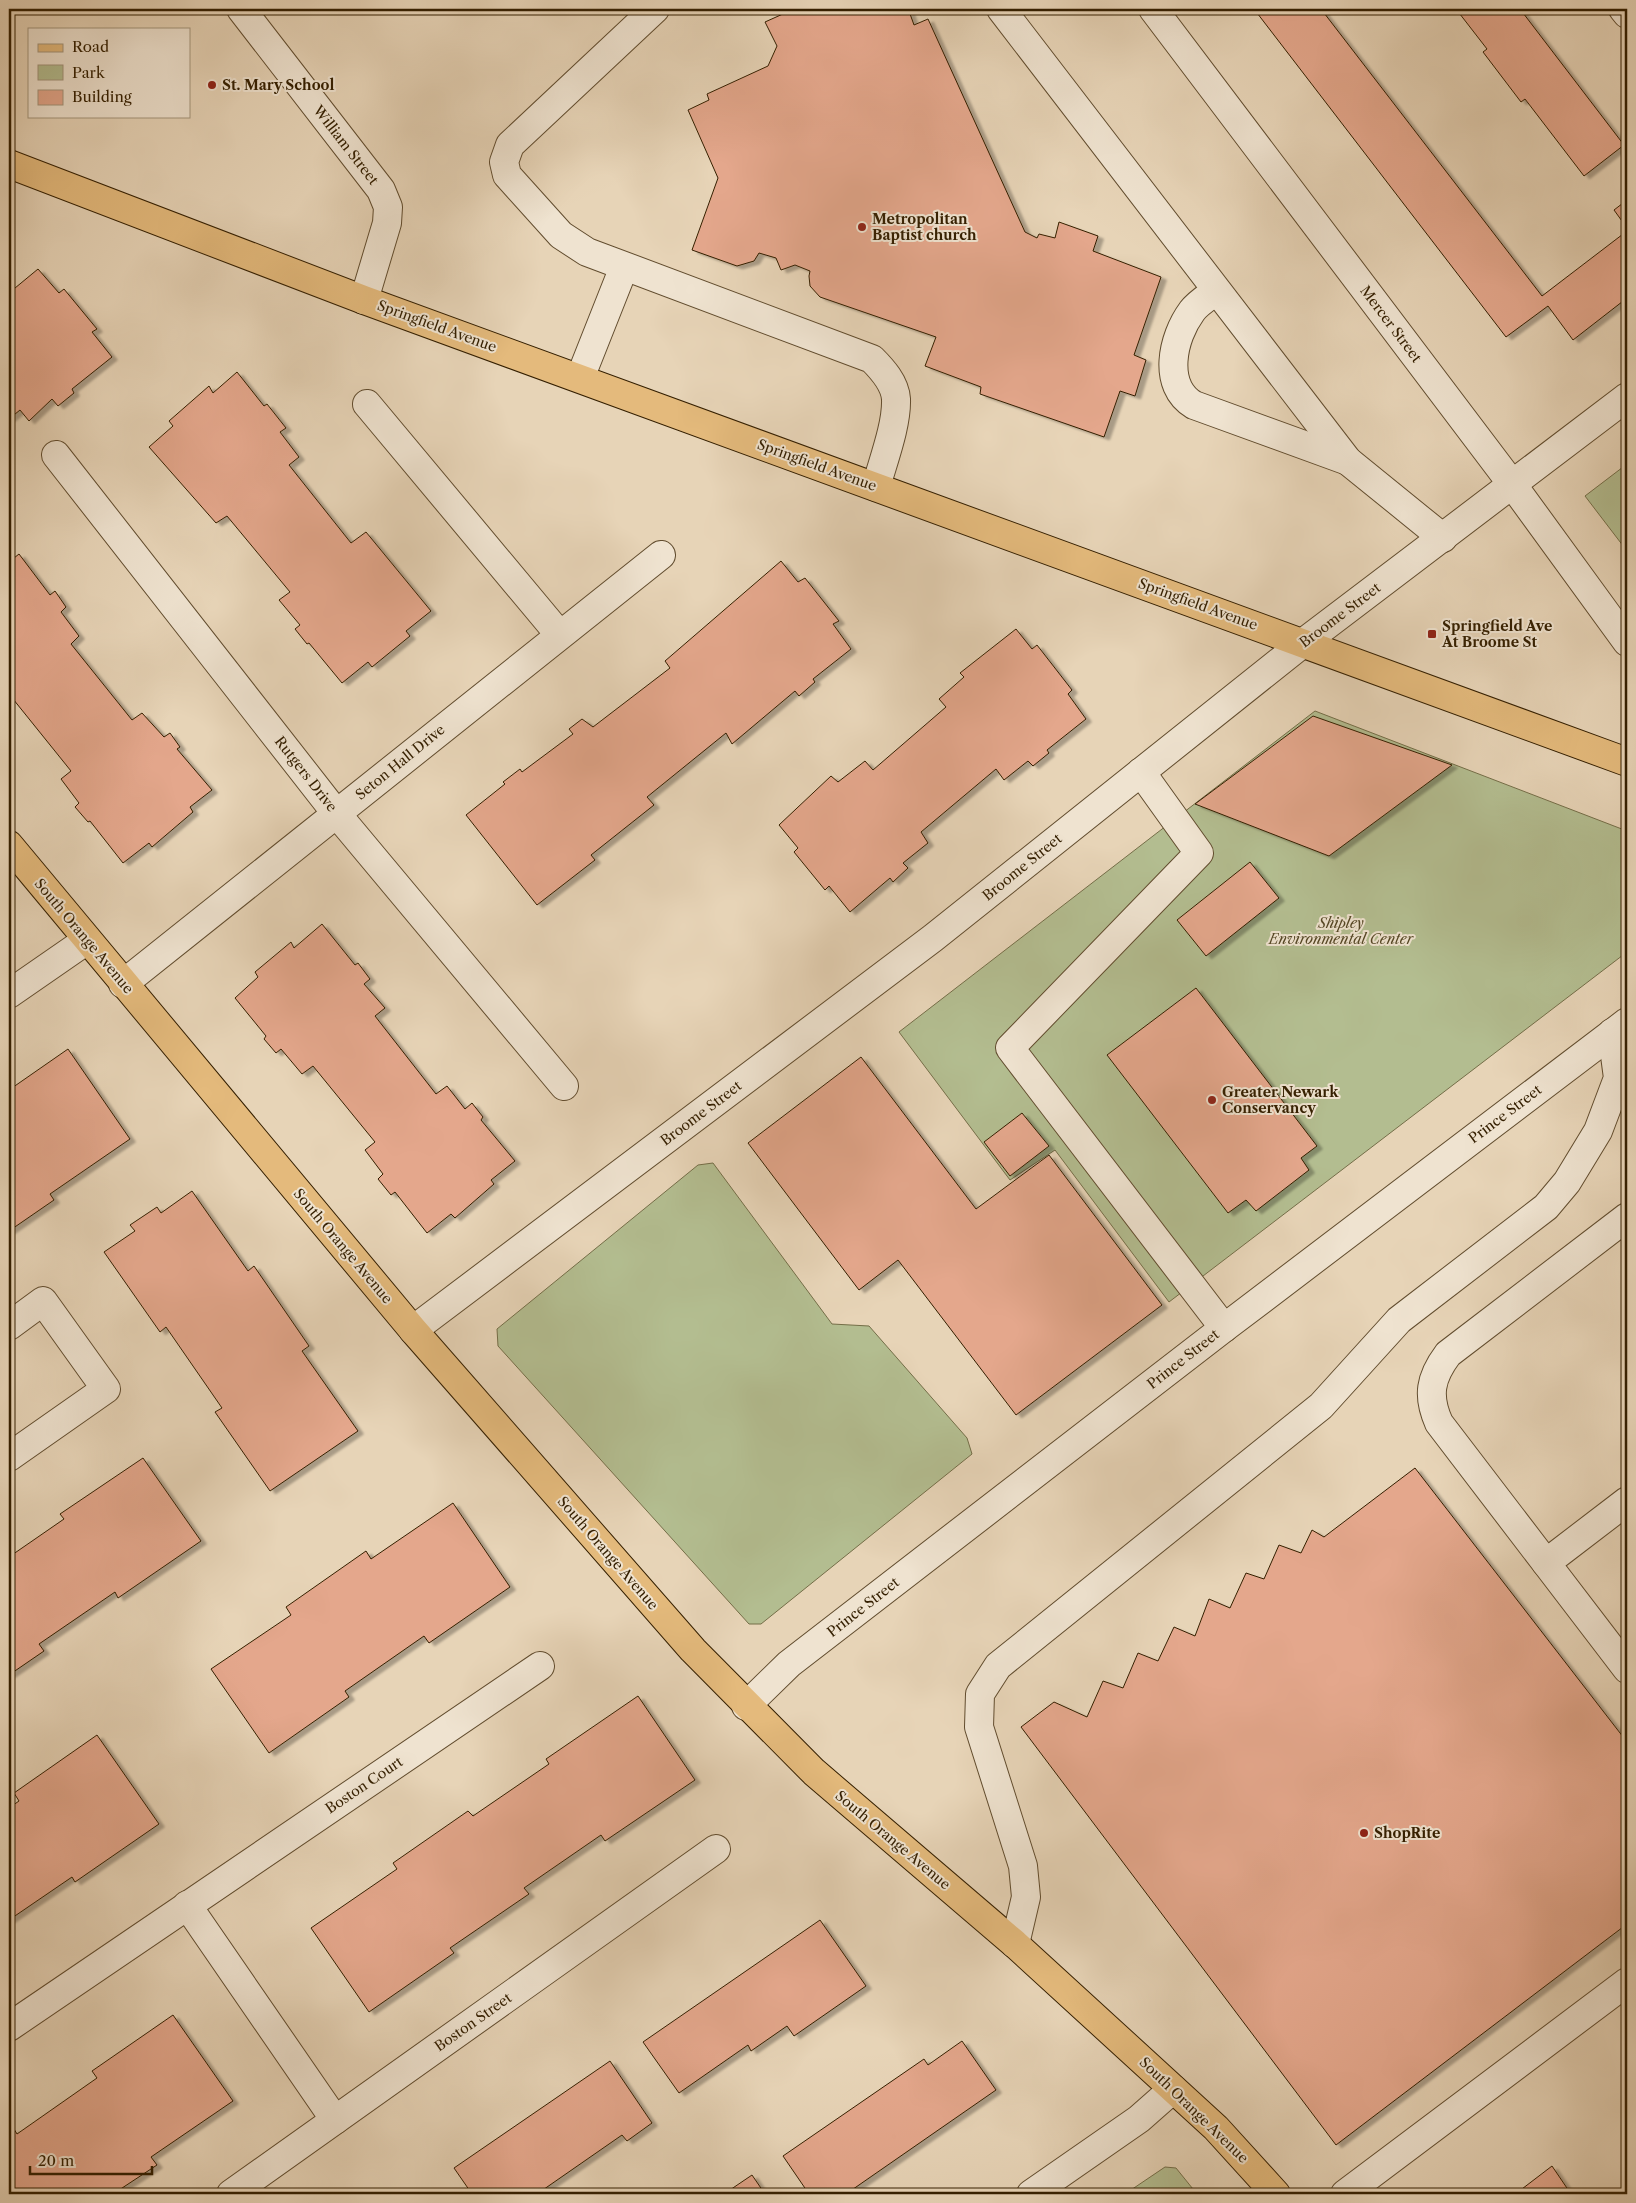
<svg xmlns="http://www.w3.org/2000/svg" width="1636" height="2203" viewBox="0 0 1636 2203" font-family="'Libre Caslon Text',serif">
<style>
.green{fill:#b3bd90;stroke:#746e48}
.building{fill:#e4a78c;stroke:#341f00;filter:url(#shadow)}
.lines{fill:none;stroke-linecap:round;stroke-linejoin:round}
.minor-casing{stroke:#614c2e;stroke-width:30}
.major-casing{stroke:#341f00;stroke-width:30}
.minor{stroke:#efe3d0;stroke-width:28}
.major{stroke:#e4ba7c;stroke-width:28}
.poi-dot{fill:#8f2418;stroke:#efe3d0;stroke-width:2}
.labels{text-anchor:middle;stroke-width:4;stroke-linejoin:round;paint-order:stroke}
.poi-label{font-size:14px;font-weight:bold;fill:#341f00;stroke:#efe3d0;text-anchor:start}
.street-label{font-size:14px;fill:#341f00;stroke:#efe3d0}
.park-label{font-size:14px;font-style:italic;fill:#544624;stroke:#efe3d0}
</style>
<defs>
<filter id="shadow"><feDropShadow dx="5.5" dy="3" stdDeviation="1" flood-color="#0004"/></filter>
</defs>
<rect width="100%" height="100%" fill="#e7d4b7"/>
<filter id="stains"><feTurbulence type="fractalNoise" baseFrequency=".004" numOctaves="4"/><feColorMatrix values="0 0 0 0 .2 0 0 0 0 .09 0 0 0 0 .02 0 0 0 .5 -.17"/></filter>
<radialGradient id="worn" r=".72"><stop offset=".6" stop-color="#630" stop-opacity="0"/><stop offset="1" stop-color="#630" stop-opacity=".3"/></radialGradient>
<g class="green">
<path d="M 1627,464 L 1627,551 L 1585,496 Z"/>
<path d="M 1315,711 L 1627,831 L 1627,952 L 1169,1302 L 1055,1150 L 1010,1180 L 899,1032 Z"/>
<path d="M 713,1163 L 832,1324 L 869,1326 L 967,1438 L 972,1454 L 761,1624 L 749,1624 L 498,1346 L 497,1329 L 698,1165 Z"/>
<path d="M 1165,2167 L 1176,2168 L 1197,2194 L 1125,2194 Z"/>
</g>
<g class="building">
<path d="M 794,9 L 901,9 L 904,14 L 909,11 L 914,25 L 928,19 L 1025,232 L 1037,238 L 1039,234 L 1055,238 L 1059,222 L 1098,236 L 1093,251 L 1161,277 L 1134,355 L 1146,360 L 1135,396 L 1120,391 L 1104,437 L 980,394 L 981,387 L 925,366 L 936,337 L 820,297 L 810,286 L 809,276 L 810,271 L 795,265 L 781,270 L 776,258 L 759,253 L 754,261 L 737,266 L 692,250 L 718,178 L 688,110 L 709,100 L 707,94 L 768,66 L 777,46 L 765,22 Z"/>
<path d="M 1254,9 L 1321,9 L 1542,296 L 1627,231 L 1627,298 L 1573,340 L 1548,306 L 1506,337 Z"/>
<path d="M 1456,9 L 1520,9 L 1624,145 L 1584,176 L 1525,99 L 1521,102 L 1483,52 L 1487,49 Z"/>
<path d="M 1627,200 L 1627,228 L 1614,210 Z"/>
<path d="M 38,269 L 59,293 L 64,289 L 97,329 L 92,332 L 112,357 L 72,389 L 74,393 L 58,406 L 52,399 L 29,421 L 20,410 L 9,419 L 9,293 Z"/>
<path d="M 237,372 L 264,406 L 267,404 L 286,428 L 280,432 L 299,457 L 289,465 L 351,543 L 366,532 L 431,611 L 406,631 L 410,636 L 372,667 L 368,662 L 342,683 L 309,643 L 307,644 L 295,629 L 300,625 L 279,600 L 290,592 L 227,516 L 216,523 L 149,447 L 173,426 L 169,421 L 209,386 L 213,393 Z"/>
<path d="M 19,554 L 50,595 L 55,591 L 66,607 L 61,612 L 79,636 L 71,644 L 132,720 L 142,713 L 164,737 L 170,733 L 180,747 L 177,749 L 212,790 L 190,807 L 193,812 L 152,847 L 149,843 L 123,863 L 90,821 L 88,822 L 75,807 L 79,803 L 61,779 L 71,771 L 9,694 L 9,562 Z"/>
<path d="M 781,561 L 798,582 L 805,578 L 839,621 L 833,624 L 851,649 L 813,679 L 815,682 L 799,696 L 795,691 L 732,744 L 726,733 L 647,797 L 654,805 L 591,855 L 595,860 L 537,905 L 466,815 L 505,784 L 503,782 L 520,769 L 522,772 L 573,734 L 569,729 L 582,719 L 593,727 L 670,668 L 665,661 Z"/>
<path d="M 1016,629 L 1032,649 L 1037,645 L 1072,690 L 1068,694 L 1086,719 L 1047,750 L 1049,753 L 1033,766 L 1028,761 L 1004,780 L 996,769 L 921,832 L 928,843 L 903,863 L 908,868 L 893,882 L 890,878 L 850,912 L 829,886 L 825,890 L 794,852 L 798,848 L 779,825 L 831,776 L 838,782 L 865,761 L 873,770 L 946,707 L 939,699 L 964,677 L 960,673 Z"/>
<path d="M 1313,716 L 1452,765 L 1329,856 L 1195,804 Z"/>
<path d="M 1250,862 L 1279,898 L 1206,956 L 1177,920 Z"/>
<path d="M 322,924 L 355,965 L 358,963 L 370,979 L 364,984 L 385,1008 L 375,1016 L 436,1094 L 447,1086 L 465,1109 L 472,1103 L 483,1117 L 481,1120 L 515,1161 L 491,1180 L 494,1184 L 455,1218 L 451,1214 L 427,1233 L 395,1192 L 391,1195 L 378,1179 L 383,1174 L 365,1150 L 375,1142 L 313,1066 L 302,1074 L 281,1049 L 276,1053 L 264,1039 L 266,1036 L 235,998 L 258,977 L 255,972 L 291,942 L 294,948 Z"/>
<path d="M 1196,988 L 1317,1146 L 1301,1158 L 1309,1170 L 1256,1211 L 1246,1200 L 1228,1213 L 1107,1055 Z"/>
<path d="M 68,1049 L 130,1139 L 50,1194 L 54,1200 L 9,1231 L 9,1090 Z"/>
<path d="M 861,1057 L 976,1209 L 1049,1155 L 1162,1305 L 1016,1415 L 898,1260 L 859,1290 L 748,1143 Z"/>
<path d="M 1022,1113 L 1049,1146 L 1010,1176 L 984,1142 Z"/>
<path d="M 192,1191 L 248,1271 L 254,1266 L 309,1346 L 302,1351 L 358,1431 L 270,1491 L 215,1412 L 222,1408 L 166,1327 L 160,1332 L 104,1252 L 135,1231 L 130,1225 L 157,1207 L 161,1213 Z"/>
<path d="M 143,1458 L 201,1541 L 118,1598 L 115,1592 L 39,1644 L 44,1651 L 9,1675 L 9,1557 L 64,1519 L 60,1514 Z"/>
<path d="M 1415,1468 L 1627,1742 L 1627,1924 L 1336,2145 L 1021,1727 L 1054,1702 L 1087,1717 L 1103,1681 L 1123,1688 L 1138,1653 L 1158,1661 L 1174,1627 L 1195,1636 L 1209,1599 L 1230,1608 L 1246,1573 L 1264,1579 L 1279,1545 L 1301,1553 L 1312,1530 L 1324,1537 Z"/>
<path d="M 453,1503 L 510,1587 L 429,1643 L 424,1636 L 345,1691 L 349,1697 L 269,1753 L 211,1669 L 291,1615 L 286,1607 L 366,1551 L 371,1559 Z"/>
<path d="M 638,1696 L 695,1780 L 605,1841 L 601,1835 L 524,1888 L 529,1894 L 450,1948 L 454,1953 L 369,2012 L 311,1928 L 397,1869 L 393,1863 L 468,1811 L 473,1816 L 549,1764 L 546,1759 Z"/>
<path d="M 97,1735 L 159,1824 L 75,1882 L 72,1877 L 9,1920 L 9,1808 L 19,1801 L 14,1793 Z"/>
<path d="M 820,1920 L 866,1986 L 794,2036 L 787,2026 L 751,2051 L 748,2045 L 679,2093 L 643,2042 Z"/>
<path d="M 173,2015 L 233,2101 L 151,2157 L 157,2165 L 113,2194 L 9,2194 L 9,2133 L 14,2129 L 17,2134 L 97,2078 L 92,2071 Z"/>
<path d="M 962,2041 L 996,2090 L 846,2194 L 809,2194 L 783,2156 L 924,2059 L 928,2065 Z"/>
<path d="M 610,2061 L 652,2123 L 627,2141 L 622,2135 L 537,2194 L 472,2194 L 454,2168 Z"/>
<path d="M 1552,2166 L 1571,2194 L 1518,2194 L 1518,2192 Z"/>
<path d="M 752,2175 L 765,2194 L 724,2194 Z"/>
</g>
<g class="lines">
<g class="minor-casing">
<g id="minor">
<path d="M 241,9 L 381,190 L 388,207 L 387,223 L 364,300"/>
<path d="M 655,9 L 510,145 L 504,162 L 507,175 L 561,235 L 587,252 L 872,359 C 882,369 895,383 896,399 C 897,425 883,461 876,487"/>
<path d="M 1001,9 L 1348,461 L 1443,538"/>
<path d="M 1153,9 L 1512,484 L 1627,642"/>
<path d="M 1623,9 L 1627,14"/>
<path d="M 1216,291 C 1208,297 1198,303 1192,311 C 1172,338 1162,386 1194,405 L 1348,461"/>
<path d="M 580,378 L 624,267"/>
<path d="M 367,404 L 559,634"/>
<path d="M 56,455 L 336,813 L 564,1086"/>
<path d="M 1141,772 L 1199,853 L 1010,1048 L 1224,1328"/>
<path d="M 123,984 L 661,555"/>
<path d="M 9,994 L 87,940"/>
<path d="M 9,1326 L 43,1301 L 106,1389 L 9,1457"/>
<path d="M 413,1330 L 933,938 L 1303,643 L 1627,397"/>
<path d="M 1627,1501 L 1546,1563 L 1627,1669"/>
<path d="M 1546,1563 L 1439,1423 C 1427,1396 1430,1378 1448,1354 L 1627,1217"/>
<path d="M 746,1706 L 789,1664 L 1224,1328 L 1627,1022"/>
<path d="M 187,1905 L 335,2120"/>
<path d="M 1015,1944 L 1026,1897 L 1023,1866 L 979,1727 L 980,1694 L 998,1666 L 1321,1406 L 1399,1320 L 1546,1207 L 1567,1182 L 1598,1131 L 1618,1078 L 1612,1033"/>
<path d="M 9,2027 L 540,1666"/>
<path d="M 231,2194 L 716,1849"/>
<path d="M 1031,2194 L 1139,2119 L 1173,2089"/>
<path d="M 1345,2194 L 1627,1982"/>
</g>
</g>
<g class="major-casing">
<g id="major">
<path d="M 9,164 L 364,300 L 1627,762"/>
<path d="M 9,845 L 413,1330 L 693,1650 L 814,1772 L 1015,1944 L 1216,2128 L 1276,2194"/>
</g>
</g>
<use href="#minor" class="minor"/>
<use href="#major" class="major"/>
</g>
<g class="poi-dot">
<circle cx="212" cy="85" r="5"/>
<circle cx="862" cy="227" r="5"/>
<rect x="1427" y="629" width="10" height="10" rx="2.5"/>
<circle cx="1212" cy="1100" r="5"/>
<circle cx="1364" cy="1833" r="5"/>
</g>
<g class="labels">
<g class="poi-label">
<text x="222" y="90">St. Mary School</text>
<text x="872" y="224">Metropolitan<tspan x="872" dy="16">Baptist church</tspan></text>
<text x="1442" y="631">Springfield Ave<tspan x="1442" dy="16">At Broome St</tspan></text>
<text x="1222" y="1097">Greater Newark<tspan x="1222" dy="16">Conservancy</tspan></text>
<text x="1374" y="1838">ShopRite</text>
</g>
<g class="street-label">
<text transform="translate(346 145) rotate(52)" y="5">William Street</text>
<text transform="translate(1391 324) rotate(53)" y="5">Mercer Street</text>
<text transform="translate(437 326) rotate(20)" y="5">Springfield Avenue</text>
<text transform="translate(817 465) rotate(20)" y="5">Springfield Avenue</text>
<text transform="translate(1198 604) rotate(20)" y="5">Springfield Avenue</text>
<text transform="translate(1340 615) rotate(-37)" y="5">Broome Street</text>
<text transform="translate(400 762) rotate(-39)" y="5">Seton Hall Drive</text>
<text transform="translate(306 774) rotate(52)" y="5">Rutgers Drive</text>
<text transform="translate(1022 867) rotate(-39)" y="5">Broome Street</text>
<text transform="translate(84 936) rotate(50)" y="5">South Orange Avenue</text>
<text transform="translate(701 1113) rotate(-37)" y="5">Broome Street</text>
<text transform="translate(1505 1114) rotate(-37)" y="5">Prince Street</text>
<text transform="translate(343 1246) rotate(50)" y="5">South Orange Avenue</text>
<text transform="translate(1183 1359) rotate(-38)" y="5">Prince Street</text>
<text transform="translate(608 1553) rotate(49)" y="5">South Orange Avenue</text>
<text transform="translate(863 1607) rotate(-38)" y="5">Prince Street</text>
<text transform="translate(364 1785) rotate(-34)" y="5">Boston Court</text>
<text transform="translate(893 1840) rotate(40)" y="5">South Orange Avenue</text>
<text transform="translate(473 2022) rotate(-35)" y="5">Boston Street</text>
<text transform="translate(1194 2110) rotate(44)" y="5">South Orange Avenue</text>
</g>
<g class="park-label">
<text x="1341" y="928">Shipley<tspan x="1341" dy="16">Environmental Center</tspan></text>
</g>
</g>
<rect width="1636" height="2203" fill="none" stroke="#e7d4b7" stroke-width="30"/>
<rect x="10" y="10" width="1616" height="2183" fill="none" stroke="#341f00" stroke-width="2.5"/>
<rect x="15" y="15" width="1606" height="2173" fill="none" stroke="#341f00"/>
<rect x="28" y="28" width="162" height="90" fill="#efe3d0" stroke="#a4957d"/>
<rect x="38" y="44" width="25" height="8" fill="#e4ba7c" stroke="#a4957d"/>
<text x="72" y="52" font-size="15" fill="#341f00">Road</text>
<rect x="38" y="65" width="25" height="15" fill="#b3bd90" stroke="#a4957d"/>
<text x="72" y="78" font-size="15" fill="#341f00">Park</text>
<rect x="38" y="90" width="25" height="15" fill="#e4a78c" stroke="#a4957d"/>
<text x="72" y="102" font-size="15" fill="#341f00">Building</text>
<path d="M30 2166v8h122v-8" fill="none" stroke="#341f00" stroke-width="2.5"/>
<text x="38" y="2166" font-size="15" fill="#341f00" stroke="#efe3d0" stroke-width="4" paint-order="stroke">20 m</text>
<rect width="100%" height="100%" filter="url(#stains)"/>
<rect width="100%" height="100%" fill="url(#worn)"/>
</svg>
